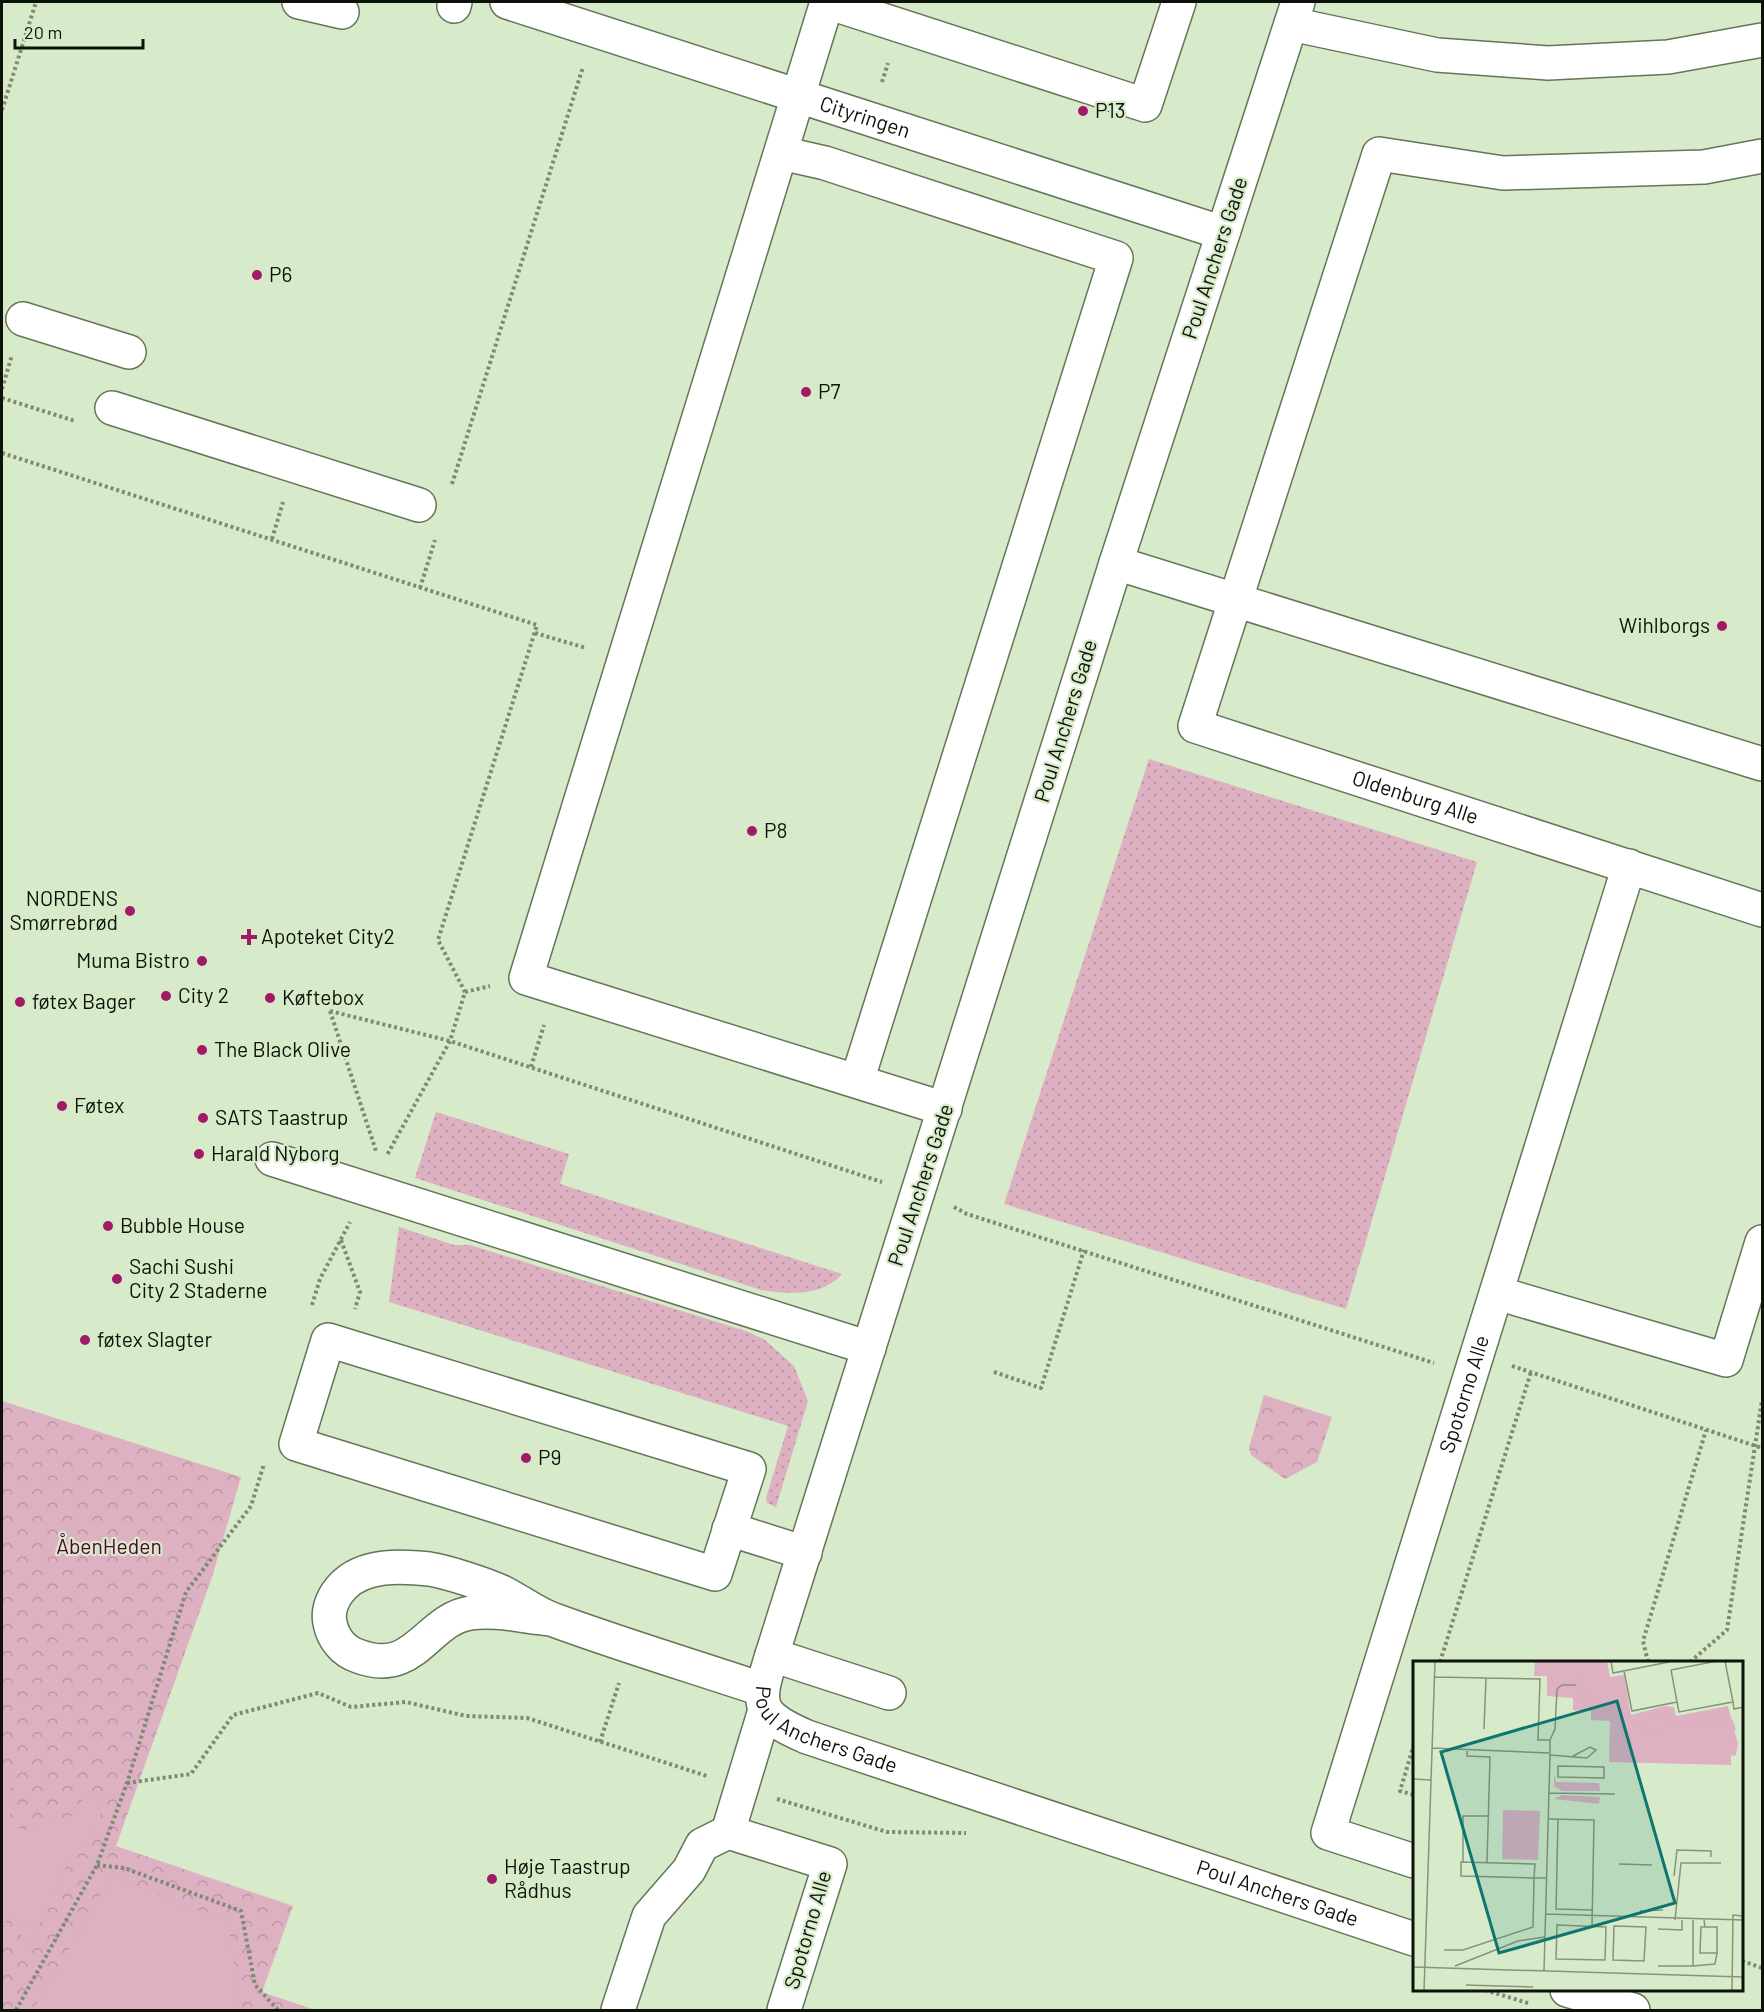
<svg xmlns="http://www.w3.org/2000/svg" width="1764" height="2012" viewBox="0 0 1764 2012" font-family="Barlow,sans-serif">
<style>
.grass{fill:url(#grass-dots)}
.forest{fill:url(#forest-crowns)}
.pitch{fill:#ddb0c2}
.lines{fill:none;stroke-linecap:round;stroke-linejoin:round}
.minor-casing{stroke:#647558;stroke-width:36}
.path{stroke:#7e8b74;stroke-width:4;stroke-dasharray:3 3;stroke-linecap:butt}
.minor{stroke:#fff;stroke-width:33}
.poi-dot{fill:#a21a66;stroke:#d7eaca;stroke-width:2}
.labels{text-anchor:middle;stroke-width:4.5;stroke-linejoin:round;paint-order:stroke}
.poi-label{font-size:21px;fill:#0d1308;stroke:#d7eaca;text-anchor:start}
.street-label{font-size:21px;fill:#0d1308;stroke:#d7eaca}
.park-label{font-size:21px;fill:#540031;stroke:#d7eaca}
.inset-road{fill:none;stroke:#86947c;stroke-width:1.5}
.view{fill:#0f766e;fill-opacity:0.15;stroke:#0f766e;stroke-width:3}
.inset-edge{fill:none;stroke:#0d1308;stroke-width:3}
</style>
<defs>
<pattern id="grass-dots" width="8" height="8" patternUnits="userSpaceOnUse" patternTransform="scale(1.5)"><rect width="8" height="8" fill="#ddb0c2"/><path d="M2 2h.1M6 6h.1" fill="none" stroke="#bc96a5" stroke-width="1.8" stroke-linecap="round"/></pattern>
<pattern id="forest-crowns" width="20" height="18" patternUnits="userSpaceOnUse" patternTransform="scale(1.5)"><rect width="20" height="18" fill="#ddb0c2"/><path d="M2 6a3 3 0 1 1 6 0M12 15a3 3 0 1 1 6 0" fill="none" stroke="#bc96a5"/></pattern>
</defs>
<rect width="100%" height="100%" fill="#d7eaca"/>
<g class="grass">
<path d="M 1149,759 L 1477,862 L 1346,1309 L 1004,1204 Z"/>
<path d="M 436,1112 L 569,1154 L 560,1184 L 842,1274 C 822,1297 788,1294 761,1290 L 415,1178 Z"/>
<path d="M 399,1227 L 454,1245 L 470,1245 L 749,1332 L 765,1340 L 794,1366 L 808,1401 L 776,1507 L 767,1503 L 766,1498 L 788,1426 L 389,1302 Z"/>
</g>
<g class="forest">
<path d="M 1264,1395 L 1332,1417 L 1317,1462 L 1285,1479 L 1251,1455 L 1249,1448 Z"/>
<path d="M 2,1401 L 241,1477 L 212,1577 L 116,1846 L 293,1906 L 262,1992 L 315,2010 L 2,2010 Z"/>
</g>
<g class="pitch">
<path d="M 2,1769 L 11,1773 L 10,1820 L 24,1832 L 43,1819 L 66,1824 L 85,1796 L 104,1799 L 99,1822 L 68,1862 L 29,1945 L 20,1941 L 25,1923 L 9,1918 L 2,1927 Z"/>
<path d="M 112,1876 L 228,1922 L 239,2005 L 246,2010 L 33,2010 Z"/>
</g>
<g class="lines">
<g class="minor-casing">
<g id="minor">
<path d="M 299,2 L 342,12"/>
<path id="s1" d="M 507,2 L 1223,233"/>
<path d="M 827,2 L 526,978 L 945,1109"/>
<path d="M 827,2 L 1145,105 L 1179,2"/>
<path id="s2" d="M 1298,2 L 1116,563 L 772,1655 C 756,1705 756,1715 807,1737 L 1414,1939"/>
<path d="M 454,6 L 455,2"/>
<path d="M 1291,24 L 1437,55 L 1548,63 L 1668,57 L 1762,40"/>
<path d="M 781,153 L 825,163 L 1116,258 L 857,1081"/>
<path id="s3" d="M 1762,156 L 1704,167 L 1503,173 L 1379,154 L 1195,726 L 1762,910"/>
<path d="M 23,319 L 129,352"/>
<path d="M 112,408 L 419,505"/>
<path d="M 1116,563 L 1762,764"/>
<path d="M 272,1159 L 869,1348"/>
<path d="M 1497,1293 L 1726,1360 L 1762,1242"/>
<path d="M 328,1340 L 749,1469 L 715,1574 L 296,1444 Z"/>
<path d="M 729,1529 L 805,1553"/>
<path d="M 551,1619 C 526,1617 495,1609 470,1613 C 426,1620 415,1678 358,1656 C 343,1651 333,1638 330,1623 C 327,1609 334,1595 343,1586 C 364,1564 401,1566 429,1569 C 448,1572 484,1584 502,1592 C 520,1601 536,1614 554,1620 C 622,1645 692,1666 761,1689"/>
<path d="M 772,1655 L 889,1693"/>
<path d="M 765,1710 L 728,1832 L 830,1864 L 784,2010"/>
<path id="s4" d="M 1414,1861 L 1328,1833 L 1629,866"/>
<path d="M 1567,1990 L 1633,2010"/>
<path d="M 618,2010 L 649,1916 L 689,1870 L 702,1845 L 728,1832"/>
</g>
</g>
<g class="path">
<path d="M 882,82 L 888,63"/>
<path d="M 2,110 L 36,2"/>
<path d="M 2,389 L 12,355"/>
<path d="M 2,398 L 75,421"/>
<path d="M 2,453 L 537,625 L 438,940 L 465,992 L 450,1041 L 387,1155"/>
<path d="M 452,484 L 583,67"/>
<path d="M 272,539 L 283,502"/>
<path d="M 420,588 L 435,540"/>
<path d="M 535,633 L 586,648"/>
<path d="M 465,992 L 490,986"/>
<path d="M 330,1011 L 450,1041 L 882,1182"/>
<path d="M 330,1011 L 376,1151"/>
<path d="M 531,1067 L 544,1025"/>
<path d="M 954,1207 L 967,1214 L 1434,1363"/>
<path d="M 341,1240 L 360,1292 L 355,1309"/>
<path d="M 312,1305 L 320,1279 L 350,1222"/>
<path d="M 1512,1366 L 1762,1448"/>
<path d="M 994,1372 L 1041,1388 L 1084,1250"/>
<path d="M 1440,1662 L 1531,1372"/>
<path d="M 1648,1662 L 1643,1641 L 1706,1430"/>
<path d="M 1690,1662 L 1727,1630 L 1762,1400"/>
<path d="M 600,1742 L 619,1683"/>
<path d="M 1414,1744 L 1400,1791 L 1414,1795"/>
<path d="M 127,1783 L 191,1774 L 233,1715 L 318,1693 L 351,1707 L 406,1702 L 466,1716 L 527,1718 L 707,1776"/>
<path d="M 777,1799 L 887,1832 L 966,1833"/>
<path d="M 97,1865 L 124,1868 L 241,1911 L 255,1985 L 278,2010"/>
<path d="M 1742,1961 L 1762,1968"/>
<path d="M 1485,1990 L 1531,2004"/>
<path d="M 16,2010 L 97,1865 L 127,1783 L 186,1592 L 251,1506 L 264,1464"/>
</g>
<use href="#minor" class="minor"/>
</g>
<g class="poi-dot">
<circle cx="1083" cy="111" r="6"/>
<circle cx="257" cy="275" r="6"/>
<circle cx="806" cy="392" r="6"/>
<circle cx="1722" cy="626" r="6"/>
<circle cx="752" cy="831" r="6"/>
<circle cx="130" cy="911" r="6"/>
<path d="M246 928h6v6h6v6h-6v6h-6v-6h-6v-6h6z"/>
<circle cx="202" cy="961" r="6"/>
<circle cx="166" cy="996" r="6"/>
<circle cx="270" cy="998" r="6"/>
<circle cx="20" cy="1002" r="6"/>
<circle cx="202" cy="1050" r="6"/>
<circle cx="62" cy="1106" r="6"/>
<circle cx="203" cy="1118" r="6"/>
<circle cx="199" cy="1154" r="6"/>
<circle cx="108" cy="1226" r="6"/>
<circle cx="117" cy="1279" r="6"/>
<circle cx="85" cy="1340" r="6"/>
<circle cx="526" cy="1458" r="6"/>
<circle cx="492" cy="1879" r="6"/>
</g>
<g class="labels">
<g class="poi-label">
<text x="1095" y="118">P13</text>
<text x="269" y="282">P6</text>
<text x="818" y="399">P7</text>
<text x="1710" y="633" text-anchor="end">Wihlborgs</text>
<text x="764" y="838">P8</text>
<text x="118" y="906" text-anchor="end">NORDENS<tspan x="118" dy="24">Smørrebrød</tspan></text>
<text x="261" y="944">Apoteket City2</text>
<text x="190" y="968" text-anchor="end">Muma Bistro</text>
<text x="178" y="1003">City 2</text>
<text x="282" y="1005">Køftebox</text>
<text x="32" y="1009">føtex Bager</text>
<text x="214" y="1057">The Black Olive</text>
<text x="74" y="1113">Føtex</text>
<text x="215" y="1125">SATS Taastrup</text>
<text x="211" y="1161">Harald Nyborg</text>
<text x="120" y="1233">Bubble House</text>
<text x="129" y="1274">Sachi Sushi<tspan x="129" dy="24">City 2 Staderne</tspan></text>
<text x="97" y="1347">føtex Slagter</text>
<text x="538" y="1465">P9</text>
<text x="504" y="1874">Høje Taastrup<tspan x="504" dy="24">Rådhus</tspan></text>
</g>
<g class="street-label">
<text dy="7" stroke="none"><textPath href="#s1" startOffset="376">Cityringen</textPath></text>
<text transform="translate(1215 258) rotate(-72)" y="7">Poul Anchers Gade</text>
<text transform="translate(1066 721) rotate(-73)" y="7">Poul Anchers Gade</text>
<text dy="7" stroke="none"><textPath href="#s3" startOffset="1218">Oldenburg Alle</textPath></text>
<text transform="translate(921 1185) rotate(-72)" y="7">Poul Anchers Gade</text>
<text dy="7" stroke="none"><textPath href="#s4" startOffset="550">Spotorno Alle</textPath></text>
<text dy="7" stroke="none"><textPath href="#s2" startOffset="1851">Poul Anchers Gade</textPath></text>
<text dy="7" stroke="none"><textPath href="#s2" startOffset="2337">Poul Anchers Gade</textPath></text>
<text transform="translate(808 1930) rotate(-74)" y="7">Spotorno Alle</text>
</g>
<g class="park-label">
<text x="109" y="1554">ÅbenHeden</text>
</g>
</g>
<g transform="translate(1413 1661)">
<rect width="330" height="330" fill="#d7eaca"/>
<path d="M 141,113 L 143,121 L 186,122 L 187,130 L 149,130 L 141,125 ZM 149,134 L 187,136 L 186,143 L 141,138 ZM 90,149 L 127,150 L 125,199 L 89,198 Z" fill="#ddb0c2"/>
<path d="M 122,0 L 194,0 L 197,16 L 211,14 L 218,54 L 252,45 L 261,46 L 263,55 L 315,45 L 325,83 L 323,94 L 318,95 L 318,104 L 196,101 L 197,60 L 178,59 L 178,50 L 160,49 L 160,37 L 134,35 L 134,15 L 121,15 Z" fill="#ddb0c2"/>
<path d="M 165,12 L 170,15 L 172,38 L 190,43 L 201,40 L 197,57 L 184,56 L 180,48 L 164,43 ZM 208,45 L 211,58 L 248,53 L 255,58 L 254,66 L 236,74 L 230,62 L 221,66 L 210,64 L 207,59 L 200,65 L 203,48 L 206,50 ZM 302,54 L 320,59 L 323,69 L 290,61 L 258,64 L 258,61 Z" fill="#ddb0c2"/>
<path class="inset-road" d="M 198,0 L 200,12 L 256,1M 312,0 L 320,41M 258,9 L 304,0M 258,9 L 264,41M 211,10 L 219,50 L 264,41 L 266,51 L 320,41 L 321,48 L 330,46M 22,16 L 73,17M 71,68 L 73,17 L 127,18 L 125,79 L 137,79 L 137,94 L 131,310M 137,79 L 142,68 L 144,28 L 149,24 L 163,24M 19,87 L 136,92M 54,88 L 54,95 L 77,96 L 74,202M 137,94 L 174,97 L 183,89 L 177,86 L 160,95M 145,105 L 191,106 L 191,117 L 145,116 ZM 0,118 L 18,119M 136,132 L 202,133M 136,158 L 181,159 L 179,265M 145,158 L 143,248 L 179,249M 50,201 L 50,155 L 75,155M 206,203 L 239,204M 261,215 L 264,189 L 298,190 L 298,196M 227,250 L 250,249M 133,253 L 330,259M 262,259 L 268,202 L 308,202M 291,259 L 292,266 L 288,266 L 287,292 L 304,292 L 304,266 L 292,266M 144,264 L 193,266 L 192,299 L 143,298 ZM 201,265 L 233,266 L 231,300 L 200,299 ZM 245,268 L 269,269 L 269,259M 31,289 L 50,289 L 120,266 L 121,217 L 48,215 L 48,201 L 122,203 L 121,217 L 134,217M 42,305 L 105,280 L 132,276M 245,305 L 280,305 L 280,259M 280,305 L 302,303 L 304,292M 0,306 L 330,316M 53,324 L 120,326M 11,330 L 22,0M 319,330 L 320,254 L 330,255"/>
<path class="view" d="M 204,40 L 262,242 L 86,292 L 28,91 Z"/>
<rect width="330" height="330" class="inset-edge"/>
</g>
<rect width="1764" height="2012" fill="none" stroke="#0d1308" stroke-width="6"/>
<path d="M15 39v9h128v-9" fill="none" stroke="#0d1308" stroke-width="3"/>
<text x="24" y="39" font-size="18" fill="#0d1308" stroke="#d7eaca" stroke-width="4.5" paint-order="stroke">20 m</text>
</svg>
